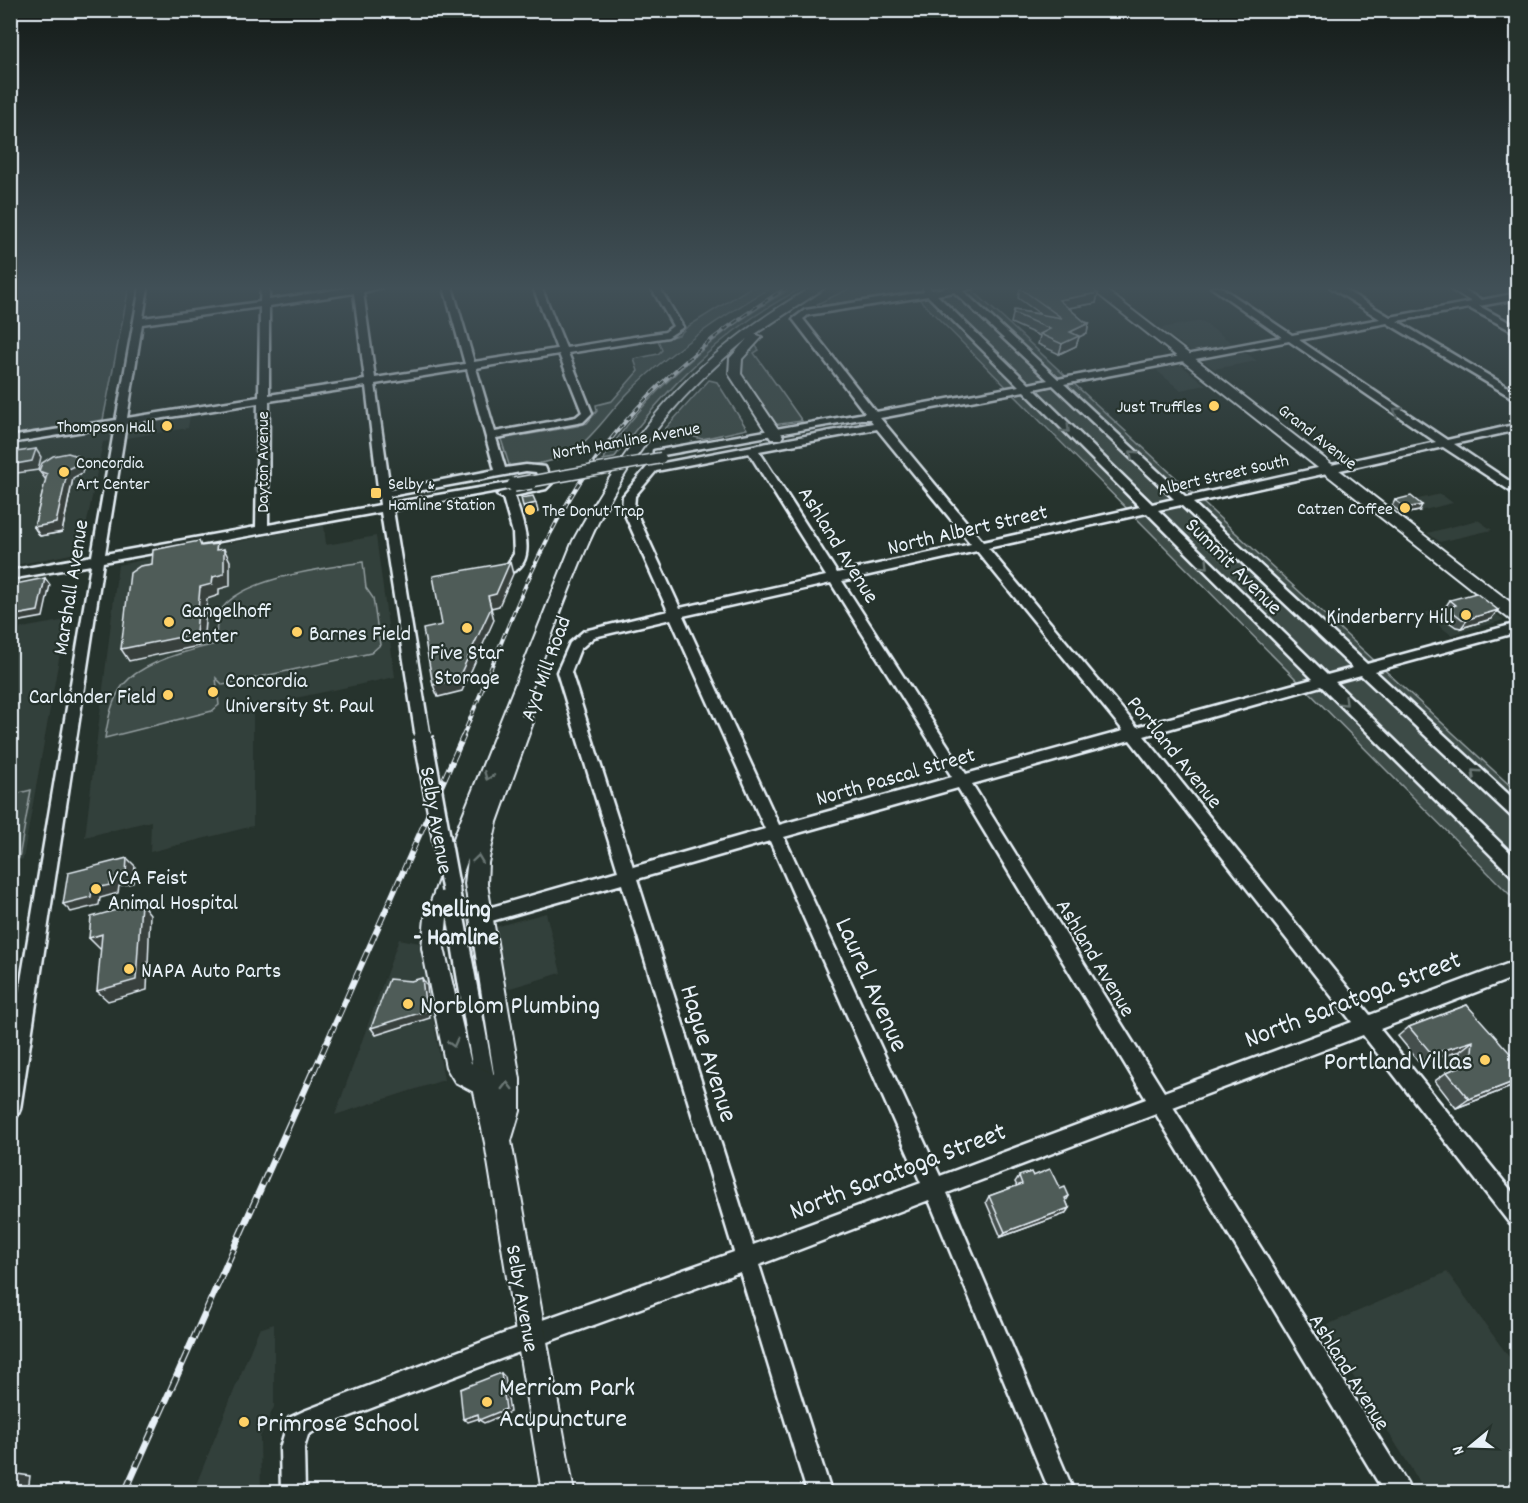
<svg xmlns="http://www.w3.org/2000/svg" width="1528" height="1503" viewBox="0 0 1528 1503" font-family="Dekko,sans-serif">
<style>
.built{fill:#333f3a}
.green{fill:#3e4b47;stroke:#939ea0;stroke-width:1.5}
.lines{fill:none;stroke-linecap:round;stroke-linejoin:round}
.minor-casing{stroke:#e8f1f8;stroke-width:5}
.major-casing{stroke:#e8f1f8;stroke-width:4}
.minor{fill:#26332d;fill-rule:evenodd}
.major{fill:#26332d;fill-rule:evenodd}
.rail-far2-casing{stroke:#e8f1f8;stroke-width:4}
.rail-far1-casing{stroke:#e8f1f8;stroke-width:6}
.rail-casing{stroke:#e8f1f8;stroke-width:7}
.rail-far2{stroke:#26332d;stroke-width:2;stroke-dasharray:6;stroke-linecap:butt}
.rail-far1{stroke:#26332d;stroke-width:4;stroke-dasharray:10;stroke-linecap:butt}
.rail{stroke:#26332d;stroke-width:4.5;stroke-dasharray:14;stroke-linecap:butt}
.minor-bridge-far2-casing{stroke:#e8f1f8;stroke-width:13;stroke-linecap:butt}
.minor-bridge-far1-casing{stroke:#e8f1f8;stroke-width:16;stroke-linecap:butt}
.minor-bridge-casing{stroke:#e8f1f8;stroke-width:22;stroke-linecap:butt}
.minor-bridge-far2{stroke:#26332d;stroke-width:10}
.minor-bridge-far1{stroke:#26332d;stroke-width:13}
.minor-bridge{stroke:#26332d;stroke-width:17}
.wall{fill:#454f4d;stroke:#e8f1f8;stroke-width:1.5}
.shaded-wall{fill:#38403e;stroke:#e8f1f8;stroke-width:1.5}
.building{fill:#505c59;stroke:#e8f1f8;stroke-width:1.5}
.oneway{stroke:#6a7674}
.poi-dot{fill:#ffd166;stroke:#26332d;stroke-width:2}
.labels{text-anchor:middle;stroke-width:4.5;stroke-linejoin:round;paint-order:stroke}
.far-poi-label{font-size:18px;fill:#e8f1f8;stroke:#26332d;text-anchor:end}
.far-street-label{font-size:18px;fill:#e8f1f8;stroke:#26332d}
.street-label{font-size:22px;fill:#e8f1f8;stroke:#26332d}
.poi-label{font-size:22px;fill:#e8f1f8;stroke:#26332d;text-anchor:start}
.neighbourhood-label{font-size:24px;font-weight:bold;fill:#e8f1f8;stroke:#26332d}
.near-street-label{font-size:27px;fill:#e8f1f8;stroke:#26332d}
.near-poi-label{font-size:27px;fill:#e8f1f8;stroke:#26332d;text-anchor:start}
</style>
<rect width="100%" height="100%" fill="#26332d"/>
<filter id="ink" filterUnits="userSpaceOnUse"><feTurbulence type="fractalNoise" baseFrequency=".0167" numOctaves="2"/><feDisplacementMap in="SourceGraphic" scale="12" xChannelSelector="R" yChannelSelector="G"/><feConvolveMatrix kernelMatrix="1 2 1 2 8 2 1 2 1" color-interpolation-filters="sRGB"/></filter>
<g filter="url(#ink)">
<g class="built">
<path d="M 1202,321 L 1257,361 L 1214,369 L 1160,328 Z"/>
<path d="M 1181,365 L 1206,385 L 1180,390 L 1156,370 Z"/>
<path d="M 190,416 L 188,428 L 103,442 L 81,552 L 11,566 L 11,445 Z"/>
<path d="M 1441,494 L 1453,503 L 1403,515 L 1391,505 Z"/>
<path d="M 1478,520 L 1492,530 L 1440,542 L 1427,533 Z"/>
<path d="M 324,525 L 326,545 L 376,536 L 395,677 L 253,707 L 253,826 L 150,852 L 151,821 L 85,837 L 118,565 Z"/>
<path d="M 1476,598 L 1504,620 L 1451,635 L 1424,613 Z"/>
<path d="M 66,620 L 23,859 L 11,863 L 11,630 Z"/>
<path d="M 546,913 L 561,973 L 507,989 L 495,927 Z"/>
<path d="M 399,939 L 420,943 L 444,1080 L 335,1115 Z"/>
<path d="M 1447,1272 L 1517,1368 L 1517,1492 L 1426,1492 L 1322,1327 Z"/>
<path d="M 274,1324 L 274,1407 L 260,1437 L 261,1492 L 193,1492 L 259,1329 Z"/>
</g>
<g class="green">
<path d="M 11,287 L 129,287 L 103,420 L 11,435 Z"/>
<path d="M 751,287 L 772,287 C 725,314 666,354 628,393 C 610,411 596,434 575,450 C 557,463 532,464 510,468 L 501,439 L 577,426 L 587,423 L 597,411 L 596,405 L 612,401 L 638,371 L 634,359 L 658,354 L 662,350 L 658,340 L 679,335 L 687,327 Z"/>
<path d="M 795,287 L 805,287 C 726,325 665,389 614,458 L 603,460 C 641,396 728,321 795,287 Z"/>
<path d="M 853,287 L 969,287 L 1517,792 L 1517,902 L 912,292 L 819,306 L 817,304 Z"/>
<path d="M 755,345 L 759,350 L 754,353 L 802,421 L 773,425 L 739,372 L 739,361 Z"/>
<path d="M 709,380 L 717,382 L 747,429 L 702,439 L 665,429 Z"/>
<path d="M 363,562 L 366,588 L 373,598 L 380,645 L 371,653 L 223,685 L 216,678 L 219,705 L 212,711 L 105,738 C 108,720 111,701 123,685 C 141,663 189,650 216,644 C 217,633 215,622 220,612 C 238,578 327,568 363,562 Z"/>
<path d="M 31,790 L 19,858 L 11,860 L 11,795 Z"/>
</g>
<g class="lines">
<g class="minor-casing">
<g id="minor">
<path d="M 140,287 L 148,287 L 143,318 L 260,302 L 261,287 L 269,287 L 269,300 L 354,287 L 383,287 L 363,292 L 375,378 L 465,364 L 444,287 L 452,287 L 474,362 L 557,349 L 533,287 L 541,287 L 566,348 L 665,332 L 673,326 L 651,287 L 659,287 L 683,327 L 668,337 L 568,353 L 592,413 L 583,422 L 496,438 L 505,468 L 526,465 L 545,467 L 552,483 L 546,489 L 514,496 C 520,515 539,559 514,571 C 507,574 498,574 491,576 L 485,572 L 487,569 L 507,565 L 514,554 L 513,533 L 503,498 L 497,495 L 499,493 L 538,484 L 540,482 L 536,472 L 526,471 L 390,496 L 392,503 L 514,482 L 520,485 L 514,488 L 393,510 L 429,732 L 427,736 L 417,736 L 415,732 L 381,512 L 103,562 L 20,1109 L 17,1116 L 10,1119 L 10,1046 L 91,565 L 10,579 L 10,571 L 92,556 L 115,426 L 10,443 L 10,437 L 116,420 ZM 354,293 L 365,380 L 269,395 L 269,306 ZM 260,307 L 259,397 L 127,418 L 142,324 ZM 559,354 L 582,412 L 576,417 L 495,432 L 476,368 ZM 467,369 L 495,470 L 390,490 L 375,384 ZM 366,386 L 380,505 L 268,525 L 269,401 ZM 258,403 L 256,527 L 105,554 L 126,424 Z"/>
<path d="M 923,287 L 929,287 L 932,290 L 950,287 L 975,287 L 963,291 L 1058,379 L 1282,337 L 1211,287 L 1221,287 L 1292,335 L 1380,319 L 1330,287 L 1340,287 L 1390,317 L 1472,302 L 1447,287 L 1458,287 L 1482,300 L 1518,293 L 1518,299 L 1479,306 L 1518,327 L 1518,334 L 1469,308 L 1397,321 L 1518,393 L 1518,401 L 1387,323 L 1299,340 L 1447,440 L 1518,424 L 1518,430 L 1454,444 L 1518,487 L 1518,496 L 1443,447 L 1193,503 L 1367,664 L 1518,623 L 1518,632 L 1375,671 L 1518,803 L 1518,819 L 1512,817 L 1361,675 L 1335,682 L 1518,860 L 1518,878 L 1512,876 L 1321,686 L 1144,736 L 1370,1015 L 1518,960 L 1518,976 L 1380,1029 L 1518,1199 L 1518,1226 L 1510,1224 L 1363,1035 L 1173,1107 L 1407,1483 L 1410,1492 L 1384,1492 L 1156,1114 L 947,1193 L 1074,1492 L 1050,1492 L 929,1200 L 759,1265 L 831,1492 L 807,1492 L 740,1272 L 503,1358 L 319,1428 L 308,1435 L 304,1448 L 305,1492 L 281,1492 L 280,1448 L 289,1418 L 304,1411 L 503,1334 L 734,1252 L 622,884 L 481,924 L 475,922 L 472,917 L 475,912 L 481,910 L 618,871 L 557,672 L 570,643 L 584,631 L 668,611 L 622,508 L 623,496 L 648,466 L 873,423 L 870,419 L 861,419 L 658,456 L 654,455 L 654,451 L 865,413 L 793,319 L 805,310 L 924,292 ZM 954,292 L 1048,380 L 1029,384 L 937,295 ZM 928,296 L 1019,386 L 876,412 L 803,319 L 808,315 ZM 1289,341 L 1436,442 L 1186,497 L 1064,384 ZM 1053,385 L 1174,499 L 1152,504 L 1034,389 ZM 1024,391 L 1140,507 L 983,542 L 880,418 ZM 877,429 L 971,544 L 837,573 L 759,451 ZM 749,453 L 826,576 L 680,608 L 634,508 L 635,496 L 656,471 ZM 1181,505 L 1353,668 L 1327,675 L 1158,510 ZM 1147,513 L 1313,679 L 1137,727 L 988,548 ZM 977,551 L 1122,729 L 1123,731 L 966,774 L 842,581 ZM 831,583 L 952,777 L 779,825 L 683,616 ZM 671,619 L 765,829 L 633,867 L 571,672 L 580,649 L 594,637 ZM 1130,740 L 1352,1022 L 1164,1092 L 972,784 ZM 958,788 L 1146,1099 L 940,1176 L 784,837 ZM 770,841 L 921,1183 L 753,1245 L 637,879 Z"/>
<path d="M 451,883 L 457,885 L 459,890 L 495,1083 L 492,1090 L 485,1093 L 478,1090 L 475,1083 L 443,890 L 445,885 Z"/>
</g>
</g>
<g class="major-casing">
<g id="major">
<path d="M 812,287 L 826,287 L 755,334 L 762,337 L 742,359 L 741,374 L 783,436 L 781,439 L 771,439 L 729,374 L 730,358 L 747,339 C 679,393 624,462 589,542 C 564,598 544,658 521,716 L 531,717 L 533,722 L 497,822 L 488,863 L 487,884 L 520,1079 L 520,1111 L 511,1141 L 574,1492 L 542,1492 L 485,1143 L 474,1092 L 455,1082 L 446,1067 L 422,948 L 425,918 L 460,822 L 573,541 C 638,421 694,357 812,287 ZM 468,859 L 465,884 L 494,1074 L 471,1063 L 444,948 L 447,918 Z"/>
<path d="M 1089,287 L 1102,287 L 1518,608 L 1518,623 L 1512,621 Z"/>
</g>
</g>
<use href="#minor" class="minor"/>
<use href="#major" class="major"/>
<g class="rail-far2-casing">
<path id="rail-far2" d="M 462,738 C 499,652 530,560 580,482 C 633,400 706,337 788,287"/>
</g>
<g class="rail-far1-casing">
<path id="rail-far1" d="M 314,1071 L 463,737"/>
</g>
<g class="rail-casing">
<path id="rail" d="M 125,1492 L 314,1069"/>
</g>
<use href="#rail-far2" class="rail-far2"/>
<use href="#rail-far1" class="rail-far1"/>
<use href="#rail" class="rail"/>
<g class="minor-bridge-far2-casing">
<path id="minor-bridge-far2" d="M 523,483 L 661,458"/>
</g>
<g class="minor-bridge-far1-casing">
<g id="minor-bridge-far1">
<path d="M 514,485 L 531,482"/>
<path d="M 422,732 L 423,738"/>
</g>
</g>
<g class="minor-bridge-casing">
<path id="minor-bridge" d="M 423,737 L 451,890"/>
</g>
<use href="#minor-bridge-far2" class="minor-bridge-far2"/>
<use href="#minor-bridge-far1" class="minor-bridge-far1"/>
<use href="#minor-bridge" class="minor-bridge"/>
</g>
<g class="wall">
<path d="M 1020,288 L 1098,293 L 1096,303 L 1069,308 L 1085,322 L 1089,323 L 1087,333 L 1079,337 L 1076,346 L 1059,354 L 1038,344 L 1040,336 L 1011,323 L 1014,310 L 1040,314 L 1018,298 Z"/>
<path d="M 78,456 L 84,465 L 82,473 L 73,478 L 62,532 L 40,536 L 34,527 L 46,480 L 39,471 Z"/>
<path d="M 1395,500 L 1419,511 L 1403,514 L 1392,506 Z"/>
<path d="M 1450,600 L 1491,619 L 1461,628 L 1456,627 L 1442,617 L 1446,611 L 1444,609 Z"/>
<path d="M 1467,1005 L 1516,1085 L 1456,1108 L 1435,1081 L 1447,1072 L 1459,1067 L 1460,1051 L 1420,1063 L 1398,1036 L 1409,1027 Z"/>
<path d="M 1019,1176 L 1033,1176 L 1060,1189 L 1069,1196 L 1066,1201 L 1069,1208 L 1065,1214 L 1001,1237 L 986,1202 L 989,1196 L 1017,1186 L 1015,1182 Z"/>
</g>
<g class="shaded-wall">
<path d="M 1098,293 L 1096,303 L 1057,310 L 1059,300 Z"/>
<path d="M 1089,323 L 1087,333 L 1079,337 L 1076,346 L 1059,354 L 1062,344 L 1070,332 Z"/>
<path d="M 36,449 L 41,457 L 38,470 L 10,474 L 10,465 Z"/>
<path d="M 78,456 L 84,465 L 82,473 L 73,478 L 62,532 L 40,536 L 34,527 L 68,469 Z"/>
<path d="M 536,503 L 538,512 L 525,515 L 523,506 Z"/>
<path d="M 1422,505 L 1419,511 L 1403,514 L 1406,508 Z"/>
<path d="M 224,549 L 230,561 L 230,586 L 219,589 L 219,595 L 207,599 L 203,645 L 129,661 L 121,649 L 213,577 Z"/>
<path d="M 510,562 L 513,574 L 499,606 L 491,608 L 488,596 Z"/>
<path d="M 45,578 L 50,585 L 43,617 L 10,623 L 10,616 Z"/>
<path d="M 491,608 L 494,620 L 462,691 L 438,697 L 433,685 Z"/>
<path d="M 1498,610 L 1491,619 L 1461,628 L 1468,619 Z"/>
<path d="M 127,858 L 135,866 L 133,883 L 119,886 L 118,893 L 100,898 L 99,905 L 71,912 L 63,904 L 92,889 Z"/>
<path d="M 141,903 L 150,914 L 147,990 L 108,1001 L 97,991 Z"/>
<path d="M 102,934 L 113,945 L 100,949 L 89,938 Z"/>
<path d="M 422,978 L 427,986 L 430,1018 L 376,1035 L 371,1028 Z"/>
<path d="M 1473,1041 L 1460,1051 L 1420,1063 L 1432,1054 Z"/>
<path d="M 1518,1080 L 1518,1084 L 1516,1085 L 1456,1108 L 1469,1099 Z"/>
<path d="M 1069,1208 L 1065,1214 L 1001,1237 L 1005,1232 Z"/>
<path d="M 501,1373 L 505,1377 L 510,1412 L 484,1423 L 479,1420 Z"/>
<path d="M 478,1414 L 483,1417 L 468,1422 L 463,1419 Z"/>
<path d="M 17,1474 L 30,1476 L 28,1492 L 15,1492 Z"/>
</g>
<g class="building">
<path d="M 1022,287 L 1090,287 L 1098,293 L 1059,300 L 1085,322 L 1089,323 L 1070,332 L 1079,336 L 1062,344 L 1040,334 L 1050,329 L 1013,313 L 1014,310 L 1062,318 L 1020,288 Z"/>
<path d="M 36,449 L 32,461 L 10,465 L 10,453 Z"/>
<path d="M 68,453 L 78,456 L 76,465 L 68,469 L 56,523 L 34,527 L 47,474 L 39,471 L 42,463 L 53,456 Z"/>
<path d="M 533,496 L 536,503 L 523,506 L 521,498 Z"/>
<path d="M 1411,496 L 1422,505 L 1406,508 L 1395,500 Z"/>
<path d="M 199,541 L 201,546 L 217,544 L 216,550 L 224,549 L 224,574 L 213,577 L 212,584 L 200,587 L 196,634 L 121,649 L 130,573 L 140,566 L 152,564 L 153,550 Z"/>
<path d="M 510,562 L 496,594 L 488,596 L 491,608 L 458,679 L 433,685 L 423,629 L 442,625 L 433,576 Z"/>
<path d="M 45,578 L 38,611 L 10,616 L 10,585 Z"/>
<path d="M 1476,593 L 1498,610 L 1468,619 L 1462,619 L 1448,608 L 1456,605 L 1450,600 Z"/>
<path d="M 127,858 L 126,874 L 111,878 L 110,885 L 92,889 L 91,897 L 63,904 L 68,873 Z"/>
<path d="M 141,903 L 136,980 L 97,991 L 102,934 L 89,938 L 91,917 Z"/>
<path d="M 422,978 L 426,1011 L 371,1028 L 389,979 L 411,981 Z"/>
<path d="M 1467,1005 L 1518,1062 L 1518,1080 L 1469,1099 L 1447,1072 L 1471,1062 L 1473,1041 L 1432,1054 L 1409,1027 Z"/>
<path d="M 1050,1169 L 1060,1189 L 1065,1187 L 1069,1196 L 1065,1198 L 1069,1208 L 1005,1232 L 989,1196 L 1022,1184 L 1019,1176 L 1031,1172 L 1033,1176 Z"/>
<path d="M 501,1373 L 506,1409 L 479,1420 L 478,1414 L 463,1419 L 460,1389 Z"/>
<path d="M 17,1474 L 15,1492 L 10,1492 L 10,1477 Z"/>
</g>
<defs><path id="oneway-chevron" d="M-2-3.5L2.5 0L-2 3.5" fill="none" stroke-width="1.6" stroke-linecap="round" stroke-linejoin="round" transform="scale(1.5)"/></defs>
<g class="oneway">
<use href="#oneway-chevron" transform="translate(1397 411) rotate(-146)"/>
<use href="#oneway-chevron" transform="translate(1066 429) rotate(45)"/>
<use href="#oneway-chevron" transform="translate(1133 454) rotate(-137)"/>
<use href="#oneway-chevron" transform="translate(1205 565) rotate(45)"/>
<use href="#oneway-chevron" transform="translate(1344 702) rotate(44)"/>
<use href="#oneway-chevron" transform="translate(1475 773) rotate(-137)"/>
<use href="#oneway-chevron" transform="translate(488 776) rotate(112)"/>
<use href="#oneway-chevron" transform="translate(478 859) rotate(-82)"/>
<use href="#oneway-chevron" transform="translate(453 1043) rotate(75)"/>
<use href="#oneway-chevron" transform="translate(507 1086) rotate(-90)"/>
</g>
</g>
<linearGradient id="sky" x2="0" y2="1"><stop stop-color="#151c19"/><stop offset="0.58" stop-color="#415057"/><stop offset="1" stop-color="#415057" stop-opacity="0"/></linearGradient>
<rect width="1528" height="497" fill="url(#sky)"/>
<g class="poi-dot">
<circle cx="1214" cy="406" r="6"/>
<circle cx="167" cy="426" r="6"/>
<circle cx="64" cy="472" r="6"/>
<rect x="370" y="487" width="12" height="12" rx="3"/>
<circle cx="1405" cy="508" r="6"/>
<circle cx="530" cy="510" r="6"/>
<circle cx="1466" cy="615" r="6"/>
<circle cx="169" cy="622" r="6"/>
<circle cx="467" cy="628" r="6"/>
<circle cx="297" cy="632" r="6"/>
<circle cx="213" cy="692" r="6"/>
<circle cx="168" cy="695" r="6"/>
<circle cx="96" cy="889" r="6"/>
<circle cx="129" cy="969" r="6"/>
<circle cx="408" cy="1004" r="6"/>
<circle cx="1485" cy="1060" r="6"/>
<circle cx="487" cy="1402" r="6"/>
<circle cx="244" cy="1422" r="6"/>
</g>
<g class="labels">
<g class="far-poi-label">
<text x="1202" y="412">Just Truffles</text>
<text x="155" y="432">Thompson Hall</text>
<text x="76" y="468" text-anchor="start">Concordia<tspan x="76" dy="21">Art Center</tspan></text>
<text x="388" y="489" text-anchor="start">Selby &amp;<tspan x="388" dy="21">Hamline Station</tspan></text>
<text x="1393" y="514">Catzen Coffee</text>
<text x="542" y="516" text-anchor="start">The Donut Trap</text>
</g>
<g class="far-street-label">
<text transform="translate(1318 436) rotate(38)" y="6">Grand Avenue</text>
<text transform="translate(626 440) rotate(-10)" y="6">North Hamline Avenue</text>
<text transform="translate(262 462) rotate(-90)" y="6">Dayton Avenue</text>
<text transform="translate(1223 474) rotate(-13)" y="6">Albert Street South</text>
</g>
<g class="street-label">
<text transform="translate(967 528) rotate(-13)" y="8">North Albert Street</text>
<text transform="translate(840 544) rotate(58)" y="8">Ashland Avenue</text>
<text transform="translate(1235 565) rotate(45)" y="8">Summit Avenue</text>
<text transform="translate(69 587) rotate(-81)" y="8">Marshall Avenue</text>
<text transform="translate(544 668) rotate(-70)" y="8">Ayd Mill Road</text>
<text transform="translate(1176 751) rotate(51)" y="8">Portland Avenue</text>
<text transform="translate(895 775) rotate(-16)" y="8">North Pascal Street</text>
<text transform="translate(438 820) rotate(80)" y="8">Selby Avenue</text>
<text transform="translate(1097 957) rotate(59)" y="8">Ashland Avenue</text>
<text transform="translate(524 1298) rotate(80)" y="8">Selby Avenue</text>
<text transform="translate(1351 1371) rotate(58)" y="8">Ashland Avenue</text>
</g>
<g class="poi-label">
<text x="181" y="617">Gangelhoff<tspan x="181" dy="25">Center</tspan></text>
<text x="1454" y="623" text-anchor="end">Kinderberry Hill</text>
<text x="309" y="640">Barnes Field</text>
<text x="467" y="659" text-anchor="middle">Five Star<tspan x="467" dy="25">Storage</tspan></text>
<text x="225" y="687">Concordia<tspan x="225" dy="25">University St. Paul</tspan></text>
<text x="156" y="703" text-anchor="end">Carlander Field</text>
<text x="108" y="884">VCA Feist<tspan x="108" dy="25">Animal Hospital</tspan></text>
<text x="141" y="977">NAPA Auto Parts</text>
</g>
<g class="neighbourhood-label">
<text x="456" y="916">Snelling<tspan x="456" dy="28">- Hamline</tspan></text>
</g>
<g class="near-street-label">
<text transform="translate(873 984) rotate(66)" y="9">Laurel Avenue</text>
<text transform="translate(1352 998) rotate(-21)" y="9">North Saratoga Street</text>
<text transform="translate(710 1053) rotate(73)" y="9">Hague Avenue</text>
<text transform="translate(897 1170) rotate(-21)" y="9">North Saratoga Street</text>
</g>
<g class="near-poi-label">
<text x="420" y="1013">Norblom Plumbing</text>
<text x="1473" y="1069" text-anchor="end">Portland Villas</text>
<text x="499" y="1395">Merriam Park<tspan x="499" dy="31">Acupuncture</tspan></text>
<text x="256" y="1431">Primrose School</text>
</g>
</g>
<rect width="1528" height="1503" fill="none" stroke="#26332d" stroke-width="36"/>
<rect x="18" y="18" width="1492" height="1467" fill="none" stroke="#e8f1f8" stroke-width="2" filter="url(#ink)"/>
<g transform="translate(1471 1446) rotate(251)" stroke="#26332d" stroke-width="4.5" paint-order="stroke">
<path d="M0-4.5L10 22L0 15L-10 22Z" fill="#e8f1f8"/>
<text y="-9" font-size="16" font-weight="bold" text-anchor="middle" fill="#e8f1f8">N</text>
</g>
</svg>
